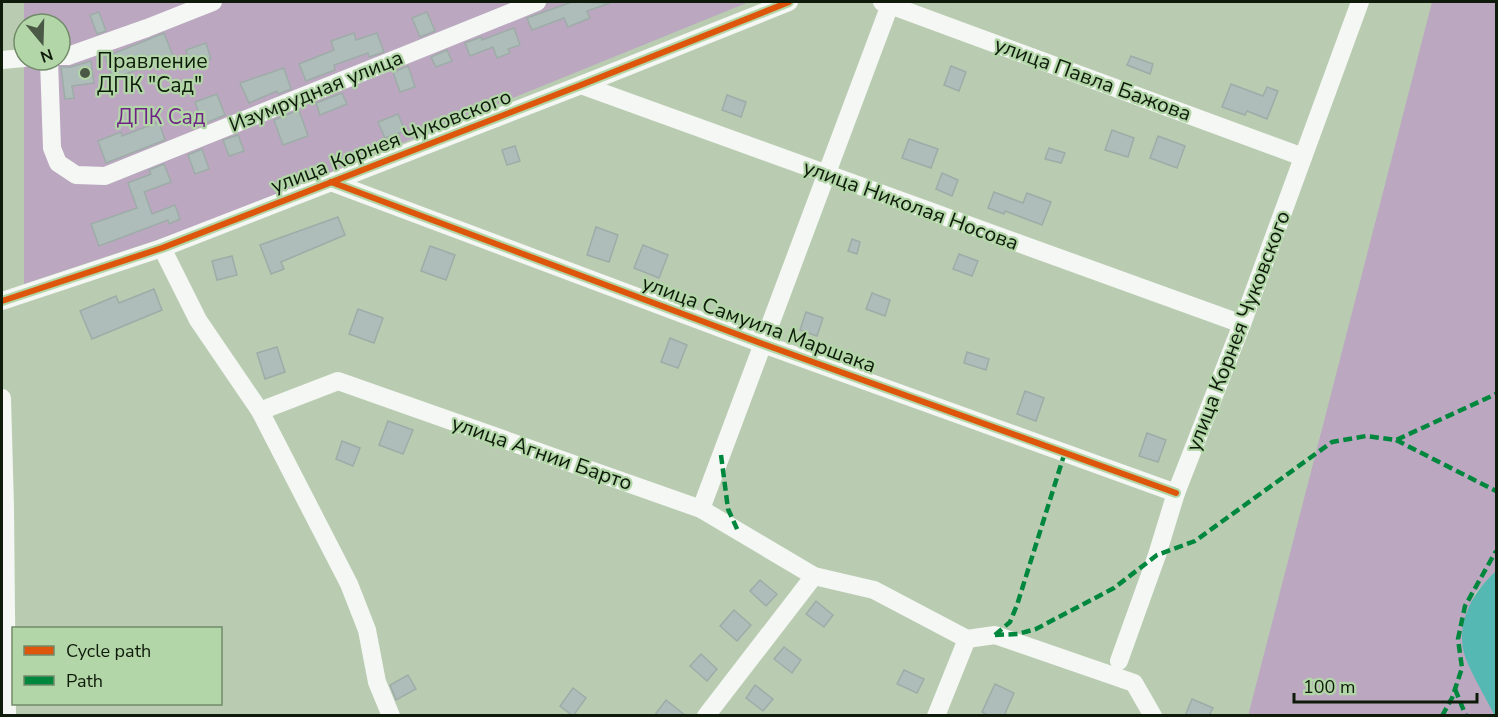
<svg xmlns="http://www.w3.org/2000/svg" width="1498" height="717" viewBox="0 0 1498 717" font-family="'Nunito Sans',sans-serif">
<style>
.green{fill:#bba8c0}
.water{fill:#56b8b3}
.building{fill:#afbdba;stroke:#9eaca8;stroke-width:1.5}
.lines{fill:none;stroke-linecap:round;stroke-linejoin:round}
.minor{stroke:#f4f7f3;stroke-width:18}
.quiet{stroke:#00873e;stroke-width:4.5;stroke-dasharray:9 4.5;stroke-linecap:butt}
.cycleway-casing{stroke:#b3d6a8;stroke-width:10}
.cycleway{stroke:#dd560c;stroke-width:6}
.poi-dot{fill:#4a5945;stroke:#b3d6a8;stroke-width:2}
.labels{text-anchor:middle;stroke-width:4.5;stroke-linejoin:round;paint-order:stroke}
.poi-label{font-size:21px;fill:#0e1b0a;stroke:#b3d6a8;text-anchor:start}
.street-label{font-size:21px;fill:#0e1b0a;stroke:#b3d6a8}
.park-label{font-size:21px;fill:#702386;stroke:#b3d6a8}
</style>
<rect width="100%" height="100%" fill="#b9ccb2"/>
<g class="green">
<path d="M 24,2 L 749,2 L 267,198 L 181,232 L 24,284 L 24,60 L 60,60 L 60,24 L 24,24 L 24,51 Z"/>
<path d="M 1432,2 L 1496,2 L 1496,571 L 1474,594 L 1464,653 L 1495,715 L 1248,716 Z"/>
</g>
<path class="water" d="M 1496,571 L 1496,715 L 1495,716 C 1487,700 1468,668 1464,653 C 1456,621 1474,591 1496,571 Z"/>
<g class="building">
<path d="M 572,2 L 610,3 L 587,11 L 590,18 L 568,27 L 564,18 L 532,30 L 527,18 Z"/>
<path d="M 99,12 L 106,31 L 97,34 L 90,15 Z"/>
<path d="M 427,12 L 435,31 L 420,37 L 412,18 Z"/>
<path d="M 514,28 L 520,45 L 508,49 L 510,53 L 497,58 L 493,47 L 470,56 L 465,43 L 481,37 L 482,40 Z"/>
<path d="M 164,33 L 173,56 L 113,79 L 105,57 Z"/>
<path d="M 354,33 L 356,40 L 377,33 L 384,52 L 369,57 L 368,53 L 334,65 L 335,70 L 306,81 L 299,64 L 334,50 L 331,41 Z"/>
<path d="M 206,43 L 211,59 L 191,65 L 186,50 Z"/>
<path d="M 447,50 L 452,61 L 436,67 L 431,57 Z"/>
<path d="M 1131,56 L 1153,64 L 1150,74 L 1127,65 Z"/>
<path d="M 91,61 L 94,83 L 72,86 L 74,98 L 65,99 L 61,67 L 71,67 Z"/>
<path d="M 408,66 L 415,87 L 400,92 L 393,72 Z"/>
<path d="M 951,66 L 966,72 L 959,91 L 944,85 Z"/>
<path d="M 284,68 L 291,89 L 278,94 L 277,91 L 249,103 L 240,83 Z"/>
<path d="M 1231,84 L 1263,96 L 1267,87 L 1278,91 L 1267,119 L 1247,111 L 1245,115 L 1222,107 Z"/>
<path d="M 342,93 L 347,104 L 320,115 L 316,103 Z"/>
<path d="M 217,94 L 225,115 L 203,124 L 195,102 Z"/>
<path d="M 727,95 L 746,102 L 741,117 L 722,110 Z"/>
<path d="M 299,110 L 308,136 L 283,145 L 274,120 Z"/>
<path d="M 398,114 L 405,131 L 385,138 L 378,122 Z"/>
<path d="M 159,122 L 165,140 L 106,163 L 98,141 L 121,132 L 122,136 Z"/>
<path d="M 1112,130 L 1134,138 L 1128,157 L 1105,150 Z"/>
<path d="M 238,135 L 244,151 L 229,156 L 223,140 Z"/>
<path d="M 1158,136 L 1185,146 L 1177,168 L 1150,158 Z"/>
<path d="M 909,139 L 938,149 L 931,168 L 902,158 Z"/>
<path d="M 515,146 L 520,161 L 507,165 L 502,150 Z"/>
<path d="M 1049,148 L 1065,153 L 1061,163 L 1045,159 Z"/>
<path d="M 202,149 L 209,169 L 195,174 L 188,155 Z"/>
<path d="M 164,164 L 171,182 L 144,192 L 145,194 L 152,214 L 175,205 L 180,219 L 169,224 L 168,220 L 99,246 L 91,224 L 137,208 L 128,183 L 151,174 L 149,170 Z"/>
<path d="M 942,173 L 958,180 L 952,196 L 936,189 Z"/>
<path d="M 994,192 L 1023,203 L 1027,193 L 1051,202 L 1042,225 L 1005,211 L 1004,214 L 988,208 Z"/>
<path d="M 338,217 L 345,235 L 281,262 L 284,269 L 271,274 L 260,245 Z"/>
<path d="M 596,227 L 618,235 L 609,262 L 587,255 Z"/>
<path d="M 852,239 L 860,242 L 857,254 L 848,251 Z"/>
<path d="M 643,245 L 668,255 L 659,278 L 634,268 Z"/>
<path d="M 430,246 L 455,255 L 446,280 L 421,271 Z"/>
<path d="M 959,254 L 978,261 L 972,276 L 953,269 Z"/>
<path d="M 232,256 L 237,275 L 217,280 L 212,261 Z"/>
<path d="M 154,289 L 162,310 L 92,339 L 80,311 L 116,296 L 119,303 Z"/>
<path d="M 872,293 L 890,300 L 885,316 L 866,309 Z"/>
<path d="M 358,309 L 383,318 L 374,343 L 349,334 Z"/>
<path d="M 806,312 L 823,318 L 817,336 L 800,330 Z"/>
<path d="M 670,338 L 687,345 L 678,368 L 661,362 Z"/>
<path d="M 277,347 L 285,372 L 265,379 L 257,353 Z"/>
<path d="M 967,352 L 989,359 L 986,370 L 964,363 Z"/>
<path d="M 1025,391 L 1044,398 L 1036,421 L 1017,414 Z"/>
<path d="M 388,421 L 413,430 L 403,454 L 379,445 Z"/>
<path d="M 1147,433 L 1166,440 L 1158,462 L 1139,456 Z"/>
<path d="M 342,441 L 360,448 L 353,466 L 336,459 Z"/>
<path d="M 760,580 L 777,594 L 766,606 L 750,591 Z"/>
<path d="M 816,601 L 833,615 L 824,627 L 806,614 Z"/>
<path d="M 734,610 L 751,625 L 737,641 L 720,626 Z"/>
<path d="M 784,647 L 801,660 L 792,673 L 774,659 Z"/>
<path d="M 701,654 L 717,669 L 707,681 L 690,666 Z"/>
<path d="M 904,670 L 924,679 L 917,693 L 897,684 Z"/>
<path d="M 408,675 L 416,689 L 396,700 L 390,685 Z"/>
<path d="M 995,684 L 1014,693 L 1004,716 L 989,716 L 982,712 Z"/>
<path d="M 755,685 L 773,699 L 763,711 L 746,698 Z"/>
<path d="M 573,688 L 586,698 L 573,716 L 560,706 Z"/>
<path d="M 1192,699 L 1213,708 L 1209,716 L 1185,716 Z"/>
<path d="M 666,700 L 686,716 L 654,716 Z"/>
</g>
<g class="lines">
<g class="minor">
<path d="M 882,2 L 1303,157"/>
<path d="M 60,56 L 68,56 L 147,28 L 213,2"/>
<path d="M 2,60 L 24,58"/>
<path d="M 49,60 L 52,148 L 58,163 L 76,175 L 105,176 L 537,2"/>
<path d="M 581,85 L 1242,324"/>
<path d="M 331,182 L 763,344 L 1176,493"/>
<path d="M 162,248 L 198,320 L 260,411 L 349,584 L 367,630 L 377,682 L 391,716"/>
<path d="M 2,301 L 162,248 L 581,85 L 789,2"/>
<path d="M 2,398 L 5,508 L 7,716"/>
<path d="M 260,411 L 338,381 L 701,509 L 814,576 L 874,590 L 967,639"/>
<path d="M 701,509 L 891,2"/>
<path d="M 967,639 L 995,635 L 1134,683 L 1153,716"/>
<path d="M 1119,661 L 1157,555 L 1176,493 L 1242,324 L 1360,2"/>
<path d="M 706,716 L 814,576"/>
<path d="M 936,716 L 967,639"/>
</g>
<g class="quiet">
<path d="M 1396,440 L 1496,491"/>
<path d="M 721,455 L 728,509 L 738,531"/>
<path d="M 995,635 L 1018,634 L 1036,629 L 1114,588 L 1157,555 L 1195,541 L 1332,442 L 1366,436 L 1396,440 L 1496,394"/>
<path d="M 995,635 L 1010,622 L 1017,605 L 1065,452"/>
<path d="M 1455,689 L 1466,716"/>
<path d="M 1442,716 L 1452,698 L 1462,668 L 1458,639 L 1465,606 L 1496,551"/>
</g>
<g class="cycleway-casing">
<g id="cycleway">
<path d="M 331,182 L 763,344 L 1176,493"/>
<path d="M 2,301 L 162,248 L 581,85 L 789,2"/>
</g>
</g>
<use href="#cycleway" class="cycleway"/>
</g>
<circle class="poi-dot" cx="85" cy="73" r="6"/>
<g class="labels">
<g class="poi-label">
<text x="97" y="68">Правление<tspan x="97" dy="24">ДПК "Сад"</tspan></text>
</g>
<g class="street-label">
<text transform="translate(1093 79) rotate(20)" y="7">улица Павла Бажова</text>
<text transform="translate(316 91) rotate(-22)" y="7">Изумрудная улица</text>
<text transform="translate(391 141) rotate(-21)" y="7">улица Корнея Чуковского</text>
<text transform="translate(911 205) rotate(20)" y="7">улица Николая Носова</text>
<text transform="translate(759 324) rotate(20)" y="7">улица Самуила Маршака</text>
<text transform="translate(1238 331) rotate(-69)" y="7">улица Корнея Чуковского</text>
<text transform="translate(542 453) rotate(19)" y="7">улица Агнии Барто</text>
</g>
<g class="park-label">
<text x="161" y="124">ДПК Сад</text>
</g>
</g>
<rect width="1498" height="717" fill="none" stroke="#0e1b0a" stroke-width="6"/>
<rect x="12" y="627" width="210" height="78" fill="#b3d6a8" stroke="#718b69" stroke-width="1.5"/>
<rect x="24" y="646" width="30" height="9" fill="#dd560c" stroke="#718b69" stroke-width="1.5"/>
<text x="66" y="657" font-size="18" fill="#0e1b0a">Cycle path</text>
<rect x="24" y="676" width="30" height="9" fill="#00873e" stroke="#718b69" stroke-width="1.5"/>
<text x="66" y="687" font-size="18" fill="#0e1b0a">Path</text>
<g transform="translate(42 42) rotate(161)"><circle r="28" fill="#b3d6a8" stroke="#718b69" stroke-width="1.5"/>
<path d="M0-4.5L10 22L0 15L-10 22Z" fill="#4a5945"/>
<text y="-9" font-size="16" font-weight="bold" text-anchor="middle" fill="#0e1b0a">N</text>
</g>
<path d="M1294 693v9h183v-9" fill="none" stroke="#0e1b0a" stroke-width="3"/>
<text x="1303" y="693" font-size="18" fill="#0e1b0a" stroke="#b3d6a8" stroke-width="4.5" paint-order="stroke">100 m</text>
</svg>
